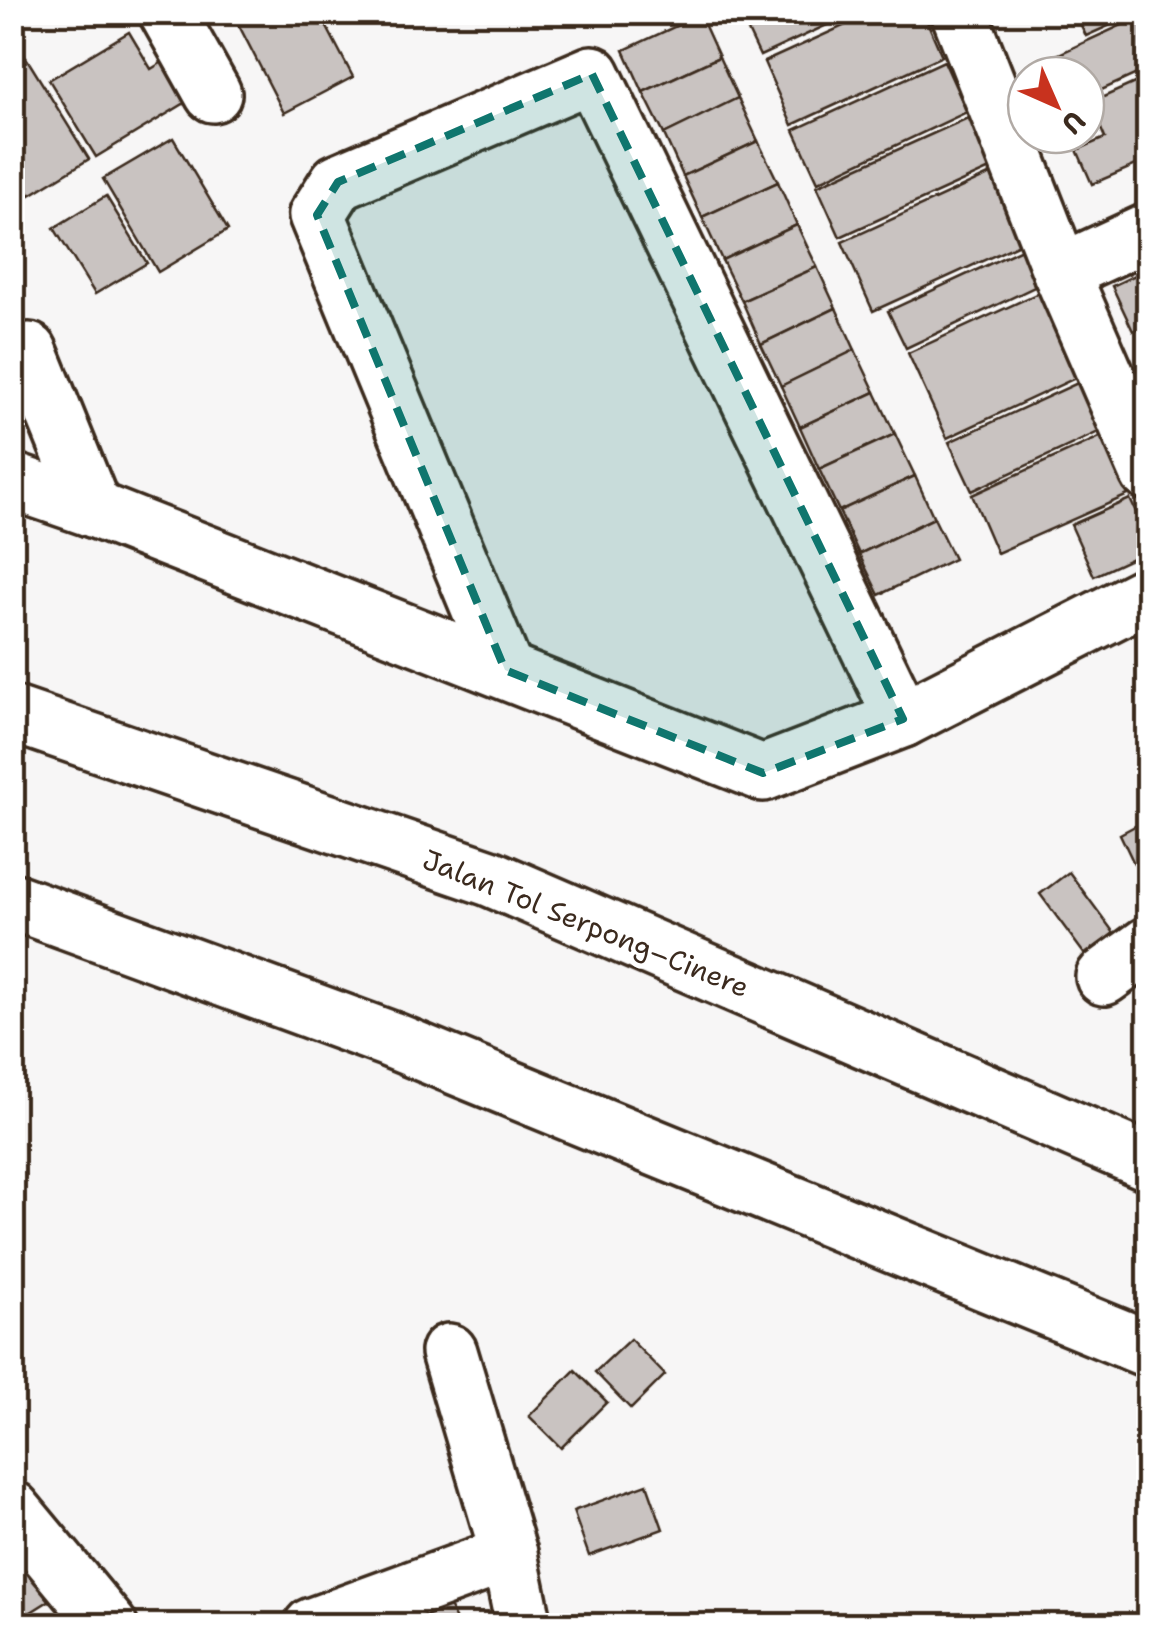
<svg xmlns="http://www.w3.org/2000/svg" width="1161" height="1638" viewBox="0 0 1161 1638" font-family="'Shantell Sans',sans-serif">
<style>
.building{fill:#c9c3c1;stroke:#3b2a1e;stroke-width:2.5}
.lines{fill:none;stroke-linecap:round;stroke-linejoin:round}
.minor-casing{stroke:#3b2a1e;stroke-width:62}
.highway-casing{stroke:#3b2a1e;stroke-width:62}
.minor{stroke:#fff;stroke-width:55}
.highway{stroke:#fff;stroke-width:55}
.marked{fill:#0f766e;fill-opacity:0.2;stroke:#0f766e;stroke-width:8;stroke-dasharray:20 12;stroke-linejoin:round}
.labels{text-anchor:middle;stroke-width:10;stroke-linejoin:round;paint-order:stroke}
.street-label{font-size:28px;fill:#3b2a1e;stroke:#fff}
</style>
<rect width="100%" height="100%" fill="#f7f6f6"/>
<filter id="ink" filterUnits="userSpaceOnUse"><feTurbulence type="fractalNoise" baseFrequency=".01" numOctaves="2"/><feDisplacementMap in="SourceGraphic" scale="20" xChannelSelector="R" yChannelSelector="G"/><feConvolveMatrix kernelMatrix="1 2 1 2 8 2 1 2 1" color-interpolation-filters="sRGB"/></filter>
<g filter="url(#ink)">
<g class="building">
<path d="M 232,12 L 319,12 L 353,77 L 284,113 Z"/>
<path d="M 739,12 L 855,12 L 760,56 Z"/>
<path d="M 874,12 L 923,12 L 942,56 L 792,125 L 764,62 Z"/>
<path d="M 1075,12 L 1132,12 L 1133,15 L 1086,36 Z"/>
<path d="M 1148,13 L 1148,69 L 1086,97 L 1086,75 L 1042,75 L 1037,64 Z"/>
<path d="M 700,15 L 719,57 L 643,92 L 624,50 Z"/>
<path d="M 129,32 L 151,69 L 174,55 L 198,95 L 96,157 L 49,80 Z"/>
<path d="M 14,38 L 89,159 L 30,195 L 12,166 Z"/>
<path d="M 719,57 L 738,98 L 664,134 L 643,92 Z"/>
<path d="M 944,61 L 967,112 L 818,182 L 794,130 Z"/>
<path d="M 1148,77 L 1148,160 L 1092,184 L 1077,150 L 1105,138 L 1090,103 Z"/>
<path d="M 738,98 L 758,141 L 683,176 L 664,134 Z"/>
<path d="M 970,117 L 992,168 L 840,237 L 817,186 Z"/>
<path d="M 173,138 L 228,230 L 158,272 L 103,179 Z"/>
<path d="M 758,141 L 778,182 L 702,217 L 683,176 Z"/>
<path d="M 993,173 L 1024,242 L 873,311 L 842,242 Z"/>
<path d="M 12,175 L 27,197 L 12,207 Z"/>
<path d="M 778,182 L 797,225 L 722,260 L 702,217 Z"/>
<path d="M 106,196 L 147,263 L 95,294 L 54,228 Z"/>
<path d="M 797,225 L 817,267 L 742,301 L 722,260 Z"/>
<path d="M 1026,247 L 1043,283 L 906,348 L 888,311 Z"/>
<path d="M 817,267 L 836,308 L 761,344 L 742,301 Z"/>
<path d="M 1148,269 L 1148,324 L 1133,331 L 1112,286 Z"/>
<path d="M 1043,291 L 1082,375 L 947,438 L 908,353 Z"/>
<path d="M 836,308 L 855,350 L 781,386 L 761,344 Z"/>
<path d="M 855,350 L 875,392 L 800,427 L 781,386 Z"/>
<path d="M 1082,381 L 1103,430 L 972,491 L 949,442 Z"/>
<path d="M 875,392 L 895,434 L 819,469 L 800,427 Z"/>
<path d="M 895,434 L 915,476 L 839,511 L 819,469 Z"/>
<path d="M 1102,436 L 1128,495 L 997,553 L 972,495 Z"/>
<path d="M 915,476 L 934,518 L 859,554 L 839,511 Z"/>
<path d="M 1130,499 L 1148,538 L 1148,551 L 1094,576 L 1071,525 Z"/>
<path d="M 934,518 L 954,559 L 879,595 L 859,554 Z"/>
<path d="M 1148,819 L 1148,893 L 1120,834 Z"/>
<path d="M 1069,872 L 1114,933 L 1085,955 L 1040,894 Z"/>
<path d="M 630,1339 L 665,1375 L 631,1409 L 595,1372 Z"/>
<path d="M 575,1370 L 607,1402 L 561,1448 L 529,1416 Z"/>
<path d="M 647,1484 L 663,1529 L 589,1556 L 573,1511 Z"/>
<path d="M 12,1519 L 58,1595 L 12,1624 Z"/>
<path d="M 447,1602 L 459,1626 L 401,1626 Z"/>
</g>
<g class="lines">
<g class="minor-casing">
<g id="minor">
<path d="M 167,12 L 213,94"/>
<path d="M 959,12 L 1061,272 L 1148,472"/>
<path d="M 1061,272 L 1148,232"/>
<path d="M 29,351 L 93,509"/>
<path d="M 12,481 L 93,509 L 763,773 L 903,719 L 1148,594"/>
<path d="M 505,670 L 317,215 L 338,182 L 592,74 L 903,719"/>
<path d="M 1104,977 L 1148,945"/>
<path d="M 449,1352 L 509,1554 L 524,1626"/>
<path d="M 12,1509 L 109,1626"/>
<path d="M 312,1626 L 509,1554"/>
</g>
</g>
<g class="highway-casing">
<g id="highway">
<path d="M 12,714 L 490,878 L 1148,1162"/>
<path d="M 12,901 L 389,1039 L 1148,1349"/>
</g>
</g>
<use href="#minor" class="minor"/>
<use href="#highway" class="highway"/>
</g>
</g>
<path class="marked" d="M 592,74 L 903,719 L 763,773 L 505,670 L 317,215 L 338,182 Z"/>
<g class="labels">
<g class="street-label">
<text transform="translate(586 923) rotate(22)" y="10">Jalan Tol Serpong–Cinere</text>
</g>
</g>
<rect width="1161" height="1638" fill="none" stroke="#fff" stroke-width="50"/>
<rect x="25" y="25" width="1111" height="1588" fill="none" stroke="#3b2a1e" stroke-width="4" filter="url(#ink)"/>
<g transform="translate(1056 105) rotate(135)"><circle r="48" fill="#ffffff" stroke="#b1aaa5" stroke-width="2.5"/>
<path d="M0-8L18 38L0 25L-18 38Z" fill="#c8321e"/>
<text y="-15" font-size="28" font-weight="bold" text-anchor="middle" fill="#3b2a1e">U</text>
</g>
</svg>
